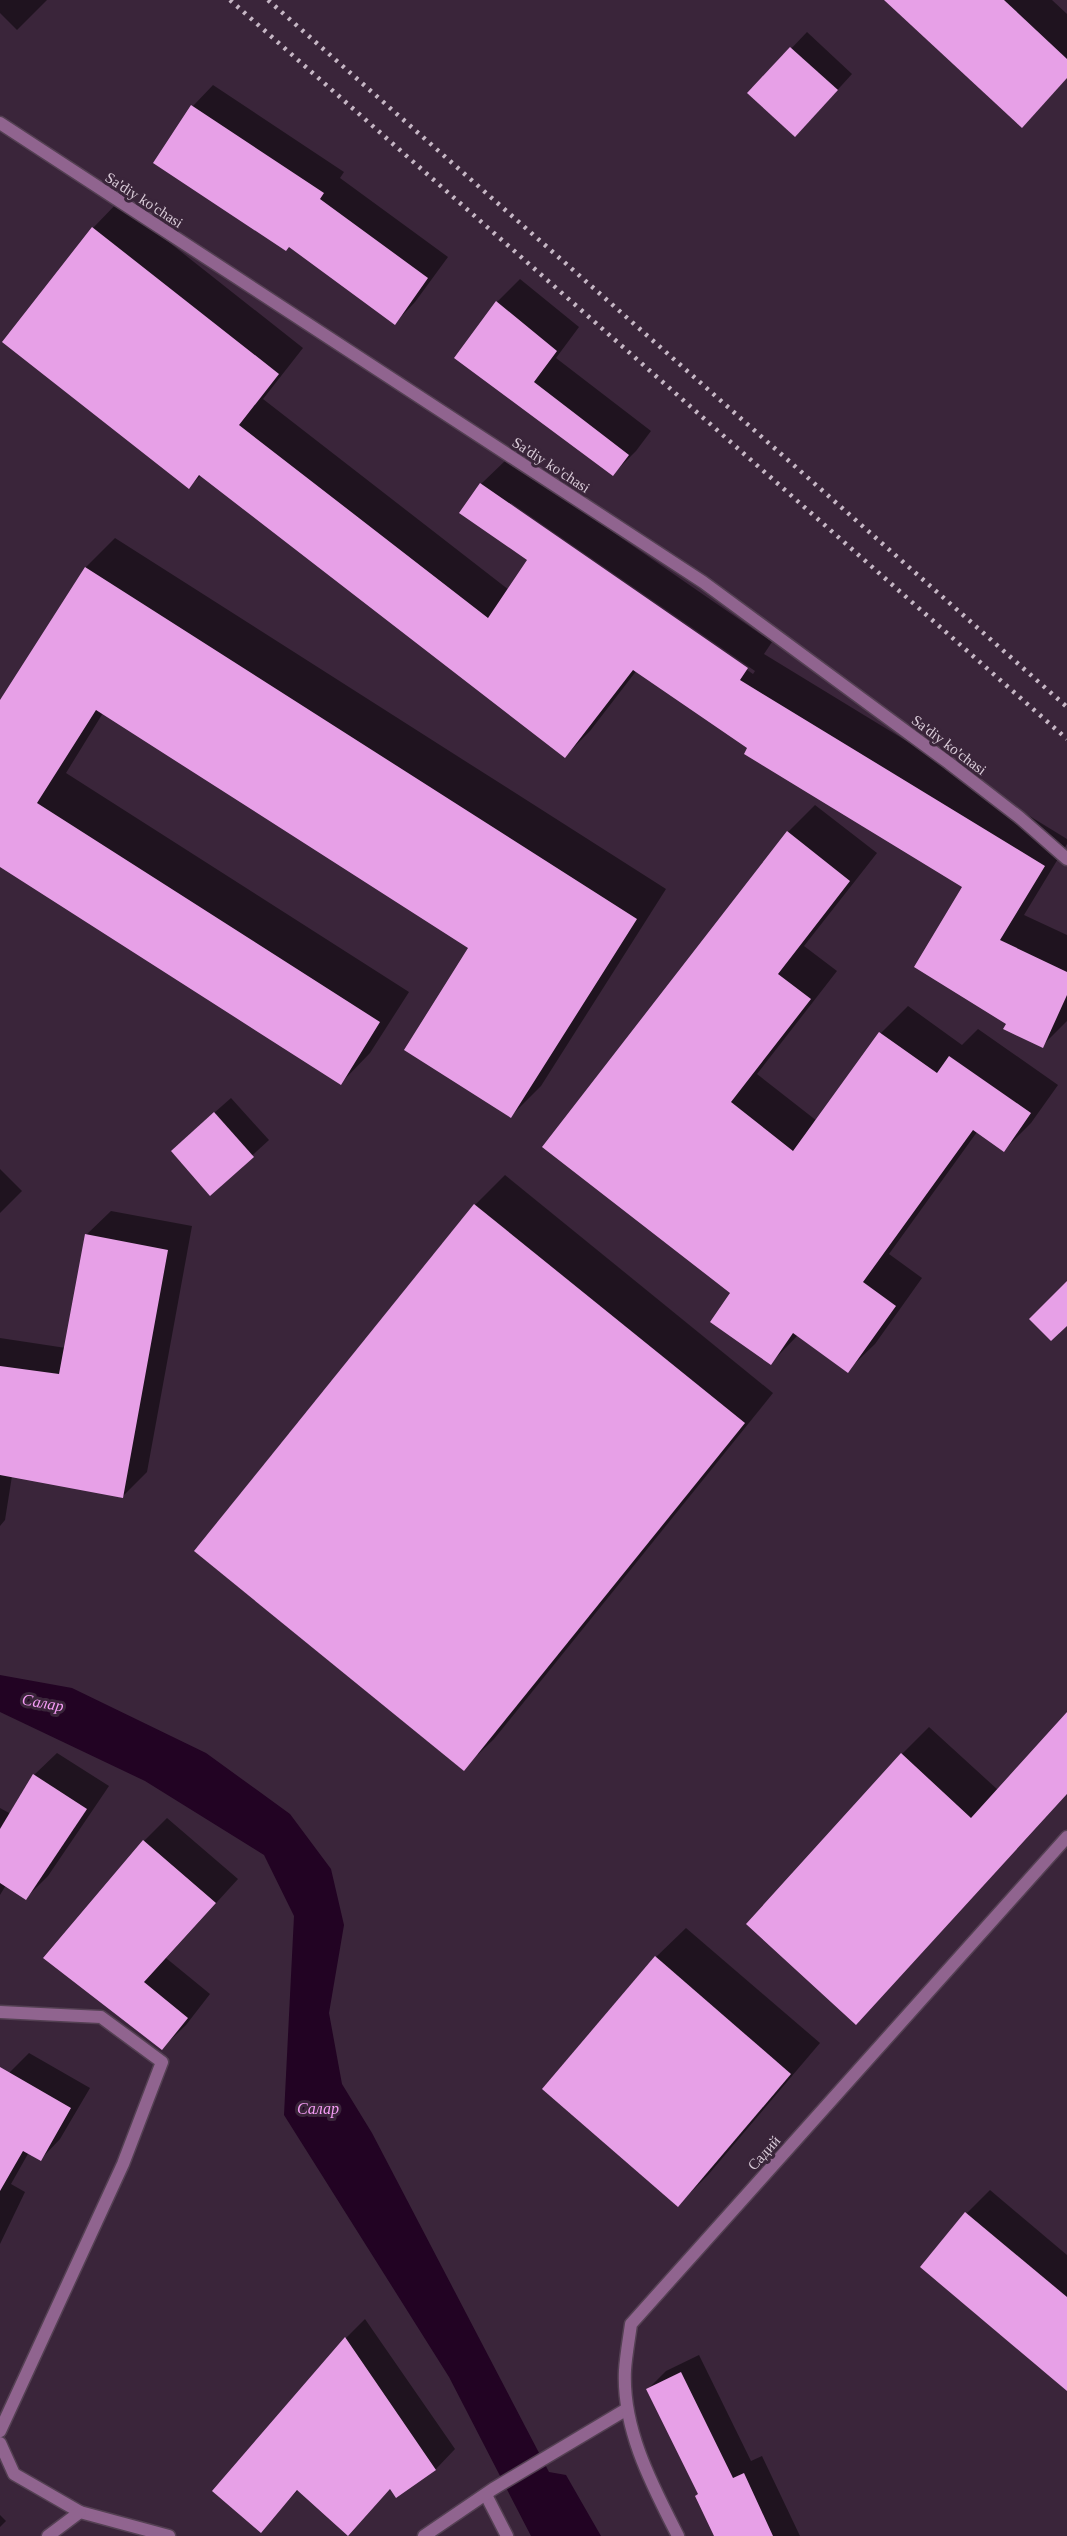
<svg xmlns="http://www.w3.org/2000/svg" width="1067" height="2536" viewBox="0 0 1067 2536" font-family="Georgia,serif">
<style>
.water{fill:#220323}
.shadow{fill:#0007;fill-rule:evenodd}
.building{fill:#e7a0e7}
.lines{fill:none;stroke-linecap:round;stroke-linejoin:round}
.street-casing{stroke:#544053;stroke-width:15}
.street{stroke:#90648f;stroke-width:12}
.rail{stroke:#c6b7c5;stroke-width:4.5;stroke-dasharray:3 6;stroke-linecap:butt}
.labels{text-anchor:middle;stroke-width:6;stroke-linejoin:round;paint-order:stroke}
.street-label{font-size:15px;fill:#daccd9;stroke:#3a253a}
.water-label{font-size:16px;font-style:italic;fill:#f69df6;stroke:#3a253a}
</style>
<rect width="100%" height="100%" fill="#3a253a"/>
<path class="water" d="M 0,1675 L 72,1688 L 206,1753 L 290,1814 L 331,1869 L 344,1925 L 329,2013 L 342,2084 L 372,2133 L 549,2472 L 566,2475 L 601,2536 L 531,2536 L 449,2377 L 284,2115 L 294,1916 L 264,1855 L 145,1781 L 0,1712 Z"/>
<g class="shadow">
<path d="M 0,0 L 47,0 L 17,30 L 0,13 Z"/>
<path d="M 911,0 L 1052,0 L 1067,14 L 1067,78 Z"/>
<path d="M 807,32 L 852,74 L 811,119 L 749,93 Z"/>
<path d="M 213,85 L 344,172 L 340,178 L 448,257 L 415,302 L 395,323 L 290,245 L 155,163 L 193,106 Z"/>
<path d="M 118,202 L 303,348 L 263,399 L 509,590 L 530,560 L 481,484 L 507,459 L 772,642 L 764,654 L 1067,839 L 1067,844 L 1024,915 L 1067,935 L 1067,1021 L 1042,1046 L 1007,1023 L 964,886 L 749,748 L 637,670 L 590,731 L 565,756 L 201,475 L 189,487 L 4,342 L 93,228 ZM 511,503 L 755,671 L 753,674 L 510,505 Z"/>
<path d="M 520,279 L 579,327 L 556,358 L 651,431 L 636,451 L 613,474 L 456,358 L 497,302 Z"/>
<path d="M 115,538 L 666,889 L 541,1086 L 511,1116 L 470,947 L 103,713 L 66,773 L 409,992 L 370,1053 L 341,1083 L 0,866 L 0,703 L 86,567 Z"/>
<path d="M 815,805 L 877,853 L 804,946 L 837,971 L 757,1074 L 817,1121 L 881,1033 L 908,1006 L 962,1045 L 978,1029 L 1058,1085 L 1031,1123 L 1004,1150 L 977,1132 L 889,1254 L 922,1278 L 875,1344 L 847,1371 L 798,1335 L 771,1363 L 732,1292 L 545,1146 L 788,832 Z"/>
<path d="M 231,1098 L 269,1140 L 211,1193 L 189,1135 Z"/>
<path d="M 0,1169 L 22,1191 L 0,1213 Z"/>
<path d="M 505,1175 L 773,1393 L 494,1739 L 464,1768 L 196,1551 L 475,1205 Z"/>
<path d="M 111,1211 L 192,1226 L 147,1472 L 123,1496 L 12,1476 L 5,1520 L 0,1526 L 0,1338 L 66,1348 L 86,1235 Z"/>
<path d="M 1067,1714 L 1067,1794 L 856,2023 L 902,1754 L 929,1727 L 998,1790 Z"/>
<path d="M 57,1753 L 109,1786 L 48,1876 L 26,1898 L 6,1885 L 0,1895 L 0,1808 L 11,1814 L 34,1775 Z"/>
<path d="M 167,1818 L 238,1879 L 166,1958 L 210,1994 L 186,2025 L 162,2048 L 46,1958 L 144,1841 Z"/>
<path d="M 686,1928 L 820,2043 L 708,2175 L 678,2205 L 656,1957 Z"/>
<path d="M 29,2053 L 90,2088 L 60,2139 L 41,2159 L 29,2152 L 11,2184 L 25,2192 L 0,2244 L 0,2090 L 10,2072 Z"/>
<path d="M 990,2190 L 1067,2255 L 1067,2385 L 967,2213 Z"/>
<path d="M 365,2319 L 455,2449 L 436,2469 L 396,2495 L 391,2488 L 348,2534 L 298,2490 L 261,2530 L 214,2491 L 346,2338 Z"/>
<path d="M 699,2355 L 751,2461 L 762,2456 L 800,2536 L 716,2536 L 699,2494 L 648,2389 L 666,2371 Z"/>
<path d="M 0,2515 L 6,2521 L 0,2527 Z"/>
</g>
<g class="building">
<path d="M 884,0 L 1004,0 L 1067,59 L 1067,78 L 1022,128 Z"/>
<path d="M 790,47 L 838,90 L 795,137 L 747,93 Z"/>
<path d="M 191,105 L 324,193 L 320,199 L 428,278 L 395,325 L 289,247 L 286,251 L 153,163 Z"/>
<path d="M 92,227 L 279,374 L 239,425 L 488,618 L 527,560 L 459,513 L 480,483 L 748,668 L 740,680 L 1045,866 L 1000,940 L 1067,972 L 1067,995 L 1043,1048 L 1003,1029 L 1006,1024 L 914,967 L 962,887 L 744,754 L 747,748 L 633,670 L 565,758 L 199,475 L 189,489 L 2,342 Z"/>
<path d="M 496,301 L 557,351 L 534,382 L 629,455 L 613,476 L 454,358 Z"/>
<path d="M 85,567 L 637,919 L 511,1118 L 404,1050 L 468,948 L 96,710 L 37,803 L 380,1022 L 341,1085 L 0,867 L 0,700 Z"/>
<path d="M 787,831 L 850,881 L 778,974 L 811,999 L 731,1102 L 793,1151 L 879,1032 L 937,1073 L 949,1056 L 1031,1113 L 1004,1152 L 973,1130 L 863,1282 L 896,1306 L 848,1373 L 793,1333 L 771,1365 L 710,1322 L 730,1293 L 542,1147 Z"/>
<path d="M 214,1112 L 254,1157 L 210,1196 L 171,1151 Z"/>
<path d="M 474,1204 L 745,1423 L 464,1771 L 194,1551 Z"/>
<path d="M 85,1234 L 168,1250 L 123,1498 L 0,1475 L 0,1366 L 59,1374 Z"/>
<path d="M 1067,1281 L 1067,1326 L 1051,1341 L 1029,1319 Z"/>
<path d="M 1067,1712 L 1067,1794 L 856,2025 L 746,1924 L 901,1753 L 971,1818 Z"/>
<path d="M 33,1774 L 87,1809 L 26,1900 L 0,1883 L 0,1829 Z"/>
<path d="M 143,1840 L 216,1903 L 144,1982 L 188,2018 L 162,2050 L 43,1958 Z"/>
<path d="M 655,1956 L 791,2074 L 678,2207 L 542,2089 Z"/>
<path d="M 0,2067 L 71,2108 L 41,2161 L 23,2151 L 0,2191 Z"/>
<path d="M 965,2212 L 1067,2297 L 1067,2391 L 920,2267 Z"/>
<path d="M 345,2337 L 436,2470 L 396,2498 L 390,2489 L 348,2536 L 297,2490 L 261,2533 L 212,2491 Z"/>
<path d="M 681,2372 L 733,2478 L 744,2473 L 773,2536 L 714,2536 L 695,2496 L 698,2494 L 646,2389 Z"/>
</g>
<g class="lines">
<g class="street-casing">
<g id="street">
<path d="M 0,123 L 703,582 L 949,763 L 1019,817 L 1067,859"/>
<path d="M 0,2012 L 101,2017 L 162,2062 L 123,2164 L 0,2431"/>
<path d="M 0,2443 L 14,2474 L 80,2512 L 169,2536"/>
<path d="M 486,2495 L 507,2536"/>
<path d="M 48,2536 L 80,2512"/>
<path d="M 424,2536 L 493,2489 L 627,2409"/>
<path d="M 678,2536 C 652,2485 622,2429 625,2370 C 626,2355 629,2339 631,2324 L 1067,1837"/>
</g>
</g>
<use href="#street" class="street"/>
<g class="rail">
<path d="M 230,0 L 1067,739"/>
<path d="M 268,0 L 1067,707"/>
</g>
</g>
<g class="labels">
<g class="street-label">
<text transform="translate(144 200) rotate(33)" y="5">Sa'diy ko'chasi</text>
<text transform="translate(551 465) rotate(33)" y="5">Sa'diy ko'chasi</text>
<text transform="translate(949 745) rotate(37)" y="5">Sa'diy ko'chasi</text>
<text transform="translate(764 2153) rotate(-48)" y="5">Садий</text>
</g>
<g class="water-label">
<text transform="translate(43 1702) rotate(10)" y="6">Салар</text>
<text x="318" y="2114">Салар</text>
</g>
</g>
</svg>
